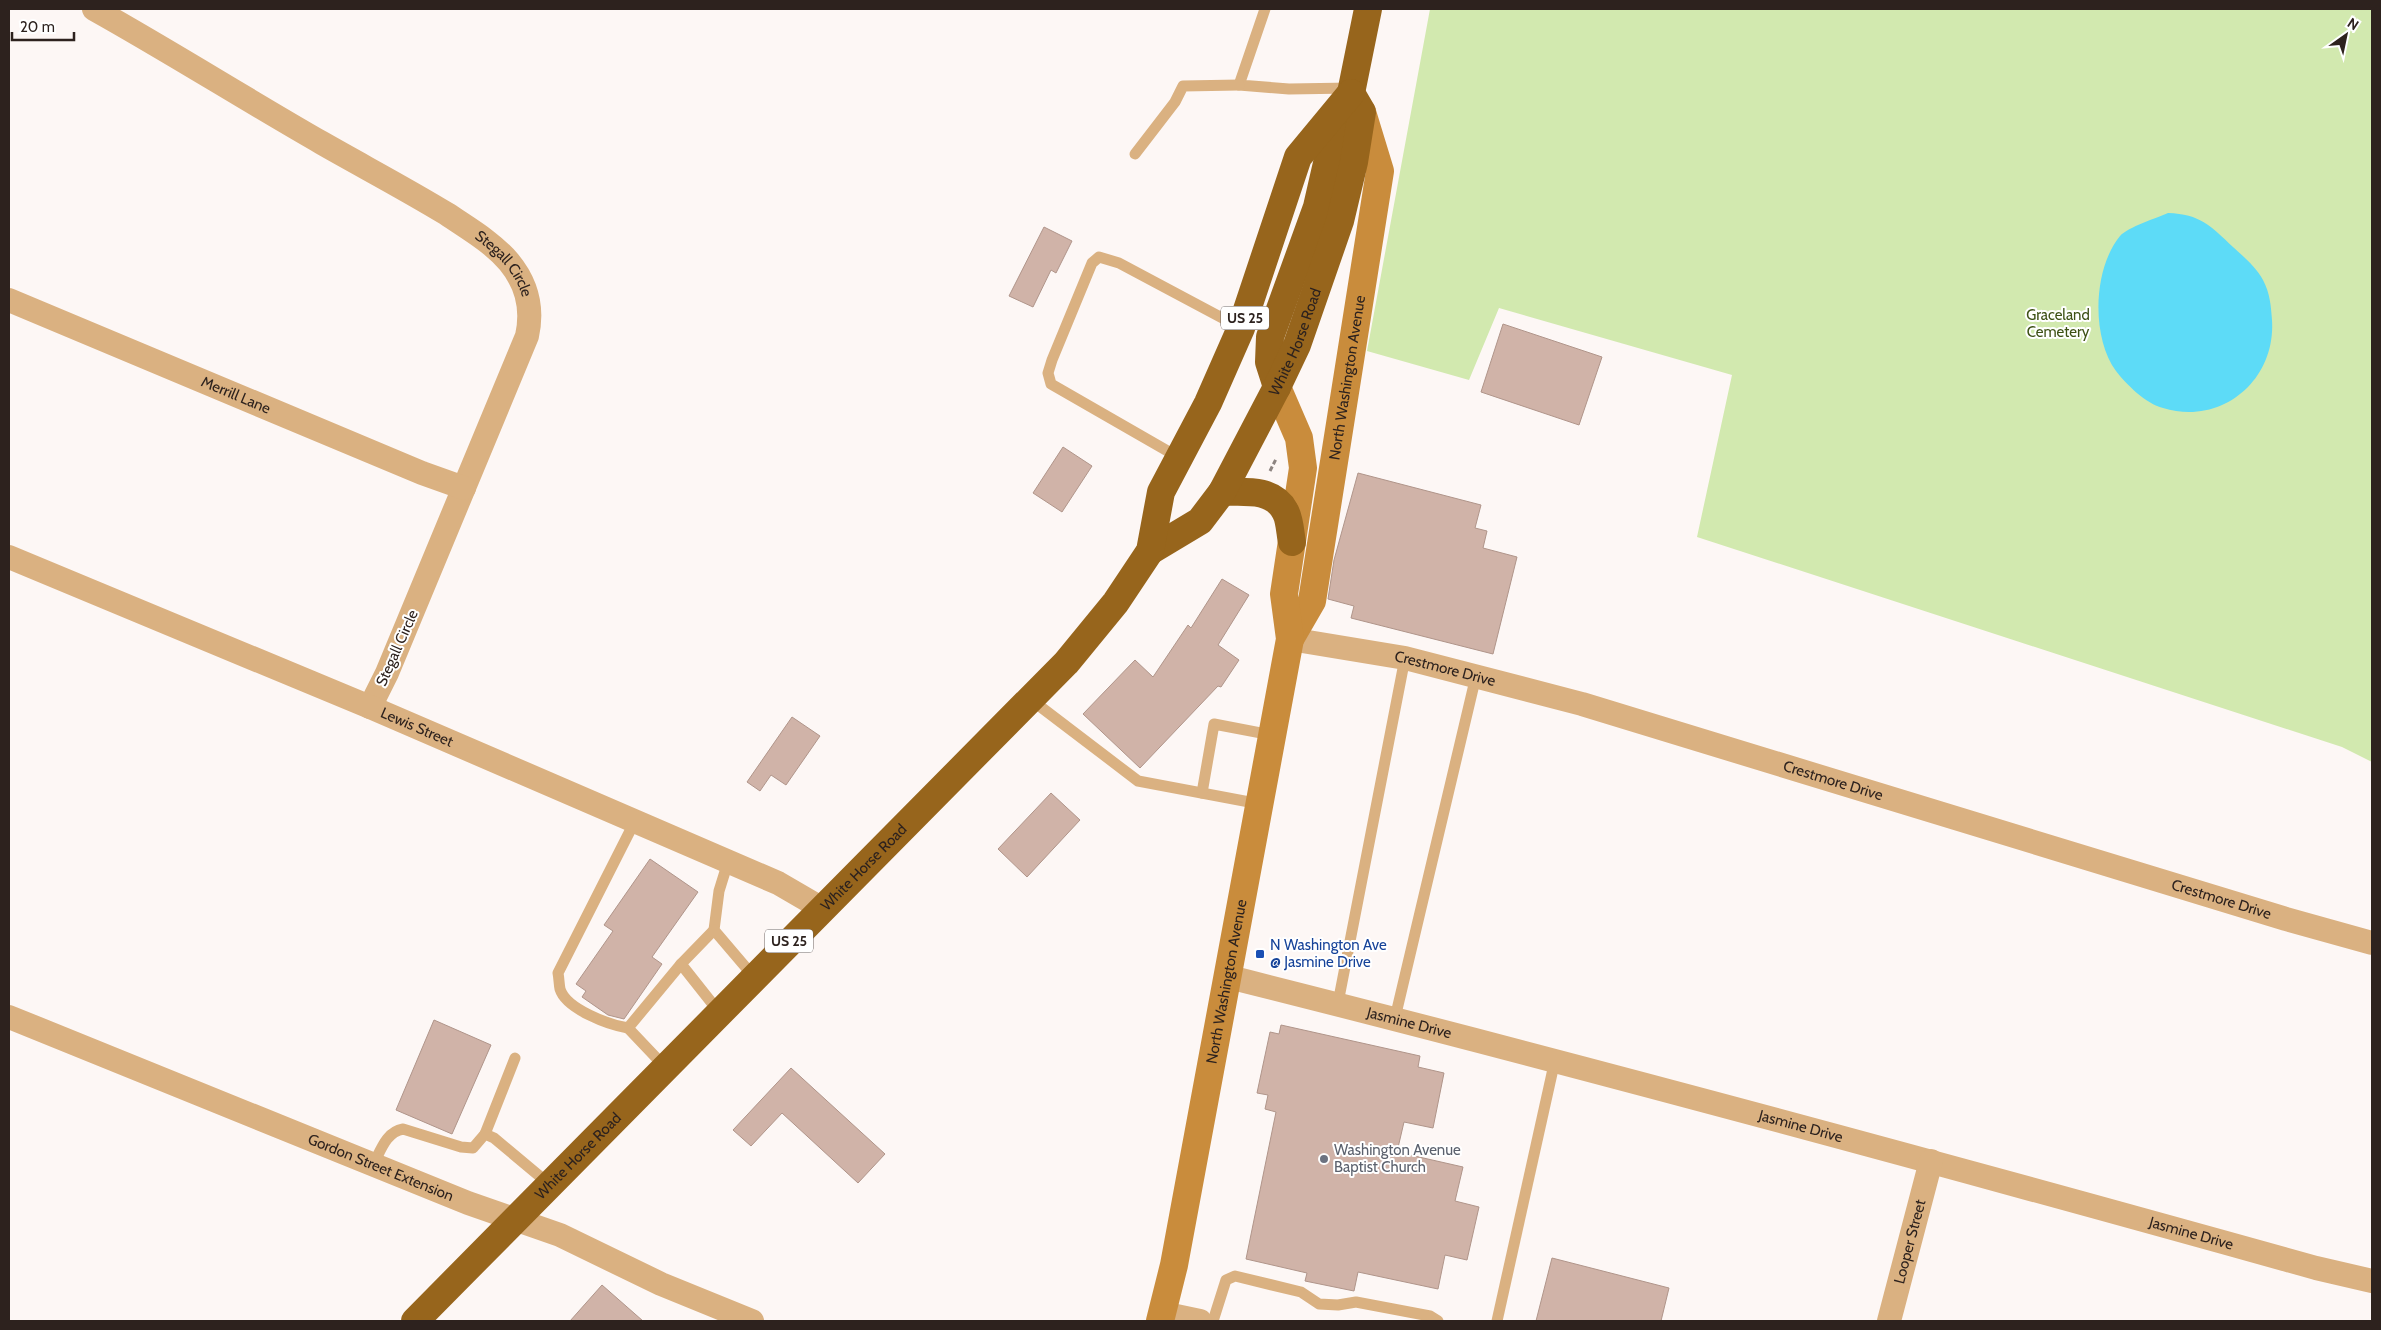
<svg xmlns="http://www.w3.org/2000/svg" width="2381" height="1330" viewBox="0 0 2381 1330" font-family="Cabin,sans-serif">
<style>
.green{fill:#d2e9af}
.water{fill:#5ddbf7}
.building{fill:#d0b3a8;stroke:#b0958a}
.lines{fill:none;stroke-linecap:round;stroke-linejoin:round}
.path{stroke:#8d8481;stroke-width:3;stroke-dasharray:5 2.5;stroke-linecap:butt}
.lane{stroke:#dab181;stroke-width:11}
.street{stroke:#dab181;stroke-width:24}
.secondary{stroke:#c98c3c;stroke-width:28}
.highway{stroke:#97651c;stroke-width:28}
.transit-dot{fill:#1a4fb4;stroke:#fff;stroke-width:2}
.worship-dot{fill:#6b7280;stroke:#fff;stroke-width:2}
.labels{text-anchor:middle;stroke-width:4;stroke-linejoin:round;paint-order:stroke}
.shield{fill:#fff;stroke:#6c6462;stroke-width:1}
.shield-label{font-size:14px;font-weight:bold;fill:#2d221e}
.street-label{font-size:15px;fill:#2d221e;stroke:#fff}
.park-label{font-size:15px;fill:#3d5115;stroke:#fff}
.transit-label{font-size:15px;fill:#164399;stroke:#fff;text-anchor:start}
.worship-label{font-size:15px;fill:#5b616d;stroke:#fff;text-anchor:start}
</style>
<rect width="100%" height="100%" fill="#fdf7f5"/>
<path class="green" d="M 1430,9 L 2372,9 L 2372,762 L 2342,747 L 1697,537 L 1732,375 L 1499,308 L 1469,380 L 1367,351 Z"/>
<path class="water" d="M 2168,213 C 2200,214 2211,226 2233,247 C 2244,257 2256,267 2263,280 C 2270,293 2271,306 2272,320 C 2276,381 2221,426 2163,408 C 2146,404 2126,384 2116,371 C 2091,337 2093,269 2120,236 C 2128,227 2157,218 2168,213 Z"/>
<g class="building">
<path d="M 1044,227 L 1072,241 L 1056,273 L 1051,270 L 1033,307 L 1009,296 Z"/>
<path d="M 1503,324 L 1602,357 L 1579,425 L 1481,392 Z"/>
<path d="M 1063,447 L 1092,466 L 1062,512 L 1033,493 Z"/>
<path d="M 1358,473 L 1481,505 L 1475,528 L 1487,531 L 1483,548 L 1517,557 L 1493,654 L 1351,618 L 1354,606 L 1328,599 L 1334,560 Z"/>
<path d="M 1222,579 L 1249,595 L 1218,645 L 1239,660 L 1221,687 L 1218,686 L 1140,768 L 1083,714 L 1135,660 L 1153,677 L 1188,625 L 1191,628 Z"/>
<path d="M 792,717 L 820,736 L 786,785 L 771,775 L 760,791 L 747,782 Z"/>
<path d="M 1051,793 L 1080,820 L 1027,877 L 998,849 Z"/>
<path d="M 650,859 L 698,892 L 652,957 L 662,964 L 624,1019 L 608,1015 L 582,997 L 586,991 L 576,984 L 613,931 L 604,925 Z"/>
<path d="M 434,1020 L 491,1045 L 452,1134 L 396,1110 Z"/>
<path d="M 1281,1025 L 1420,1056 L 1418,1067 L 1444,1073 L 1433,1128 L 1404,1122 L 1397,1152 L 1463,1167 L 1455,1201 L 1479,1207 L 1467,1260 L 1445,1255 L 1438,1289 L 1358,1272 L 1354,1291 L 1305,1281 L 1307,1273 L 1246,1259 L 1276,1112 L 1265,1109 L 1268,1095 L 1257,1093 L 1270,1032 L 1279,1034 Z"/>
<path d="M 791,1068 L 885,1154 L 858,1183 L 782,1113 L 751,1146 L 733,1130 Z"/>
<path d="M 1552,1258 L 1669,1288 L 1661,1321 L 1536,1321 Z"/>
<path d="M 602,1285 L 643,1321 L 570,1321 Z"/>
</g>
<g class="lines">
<path class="path" d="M 1270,471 L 1276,459"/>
<g class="lane">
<path d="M 1265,9 L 1239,85 L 1289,89 L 1351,88"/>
<path d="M 1135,154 L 1175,102 L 1183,86 L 1239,85"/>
<path d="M 1178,457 L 1051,384 L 1048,373 L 1052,360 L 1092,263 L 1099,257 L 1119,263 L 1241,328"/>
<path d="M 1029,698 L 1138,781 L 1260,804"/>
<path d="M 1202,793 L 1214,724 L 1272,735"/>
<path d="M 728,862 L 719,891 L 714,930 L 754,977"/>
<path d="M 714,930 L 681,964 L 719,1012"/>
<path d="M 1338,1003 L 1405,658"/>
<path d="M 1395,1018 L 1476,676"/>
<path d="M 628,1028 C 609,1025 566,1009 560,989 C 559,984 559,978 558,973 L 635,821"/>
<path d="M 665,1067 L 628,1028 L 681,964"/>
<path d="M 485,1134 L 515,1058"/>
<path d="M 373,1165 C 381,1150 386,1132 403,1129 L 461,1147 L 473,1148 L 485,1134 L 494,1138 L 549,1184"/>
<path d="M 1213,1321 L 1226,1280 L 1235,1276 L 1301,1292 L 1319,1304 L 1338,1305 L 1356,1302 L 1430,1316 L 1438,1321"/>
<path d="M 1497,1321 L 1555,1060"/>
</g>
<g class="street">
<path id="s1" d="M 94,9 C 171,52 245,99 322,143 C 364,167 406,189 447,214 C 469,229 492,242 509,262 C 528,285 533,309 527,336 L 387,673 L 370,707"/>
<path id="s2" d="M 9,300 L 422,473 L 464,488"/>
<path id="s3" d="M 9,557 L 370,707 L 778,883 L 821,908"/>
<path id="s4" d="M 1290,639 L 1405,658 L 1582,704 L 2286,919 L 2372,943"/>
<path id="s5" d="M 1229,977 C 1592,1068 1954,1167 2316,1268 L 2372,1281"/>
<path id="s6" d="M 9,1017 L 468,1203 L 560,1235 L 661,1284 L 752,1321"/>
<path d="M 1162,1313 L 1200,1321"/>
<path id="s7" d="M 1889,1321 L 1931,1161"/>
</g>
<g class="secondary">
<path id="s8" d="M 1290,639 L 1312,601 L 1380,171 L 1362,112"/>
<path id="s9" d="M 1160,1321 L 1174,1265 L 1290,639 L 1284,594 L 1303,468 L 1299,438 L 1277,387"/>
</g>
<g class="highway">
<path d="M 1277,387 L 1269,362 L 1270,337 L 1317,207 L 1328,159 L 1351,93 L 1368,9"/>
<path d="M 1222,492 C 1244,492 1273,488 1285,511 C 1290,519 1290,533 1292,542"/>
<path id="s10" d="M 1150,551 L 1200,521 L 1222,492 L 1277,387 L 1297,345 L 1340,221 L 1354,162 L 1362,112 L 1351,93"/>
<path id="s11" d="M 415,1321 L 1066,663 L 1116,602 L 1150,551 L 1161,492 L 1208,403 L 1241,328 L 1298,157 L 1351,93"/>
</g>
</g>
<rect class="transit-dot" x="1255" y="949" width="10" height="10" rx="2.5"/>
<circle class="worship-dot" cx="1324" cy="1159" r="5"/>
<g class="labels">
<g class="shield">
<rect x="1221" y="306.5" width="48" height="23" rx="4"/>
<rect x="765" y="929.5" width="48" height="23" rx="4"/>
</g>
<g class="shield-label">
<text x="1245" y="323">US 25</text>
<text x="789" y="946">US 25</text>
</g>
<g class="street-label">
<text dy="5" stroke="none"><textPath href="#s1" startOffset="485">Stegall Circle</textPath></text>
<text dy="5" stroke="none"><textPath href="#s10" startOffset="262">White Horse Road</textPath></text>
<text dy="5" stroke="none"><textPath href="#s8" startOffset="270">North Washington Avenue</textPath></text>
<text dy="5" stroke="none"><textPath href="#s2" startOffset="246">Merrill Lane</textPath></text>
<text transform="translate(397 648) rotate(-66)" y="5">Stegall Circle</text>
<text dy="5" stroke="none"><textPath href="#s4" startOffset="158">Crestmore Drive</textPath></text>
<text dy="5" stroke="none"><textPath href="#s3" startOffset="442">Lewis Street</textPath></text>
<text dy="5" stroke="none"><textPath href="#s4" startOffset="562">Crestmore Drive</textPath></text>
<text dy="5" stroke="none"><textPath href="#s11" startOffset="638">White Horse Road</textPath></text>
<text dy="5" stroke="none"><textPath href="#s4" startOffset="968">Crestmore Drive</textPath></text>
<text dy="5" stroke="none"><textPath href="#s9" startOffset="346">North Washington Avenue</textPath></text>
<text dy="5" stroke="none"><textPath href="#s5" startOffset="186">Jasmine Drive</textPath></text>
<text dy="5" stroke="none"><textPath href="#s5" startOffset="591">Jasmine Drive</textPath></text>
<text dy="5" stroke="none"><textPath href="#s11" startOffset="232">White Horse Road</textPath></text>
<text dy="5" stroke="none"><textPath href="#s6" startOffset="401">Gordon Street Extension</textPath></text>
<text dy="5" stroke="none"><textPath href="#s5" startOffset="996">Jasmine Drive</textPath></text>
<text dy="5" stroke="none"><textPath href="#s7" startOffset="82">Looper Street</textPath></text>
</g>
<g class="park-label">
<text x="2058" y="320">Graceland<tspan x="2058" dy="17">Cemetery</tspan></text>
</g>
<g class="transit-label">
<text x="1270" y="950">N Washington Ave<tspan x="1270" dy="17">@ Jasmine Drive</tspan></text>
</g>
<g class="worship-label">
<text x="1334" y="1155">Washington Avenue<tspan x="1334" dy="17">Baptist Church</tspan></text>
</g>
</g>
<rect width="2381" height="1330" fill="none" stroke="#2d221e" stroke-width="20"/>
<g transform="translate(2346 35) rotate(33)" stroke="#ffffff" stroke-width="4" paint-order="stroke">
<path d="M0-4L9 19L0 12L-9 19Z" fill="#2d221e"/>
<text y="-8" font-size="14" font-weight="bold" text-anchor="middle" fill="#2d221e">N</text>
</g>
<path d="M12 32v8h62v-8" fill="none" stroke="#2d221e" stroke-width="2.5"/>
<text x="20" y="32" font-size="15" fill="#2d221e" stroke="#ffffff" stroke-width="4" paint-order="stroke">20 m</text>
</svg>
